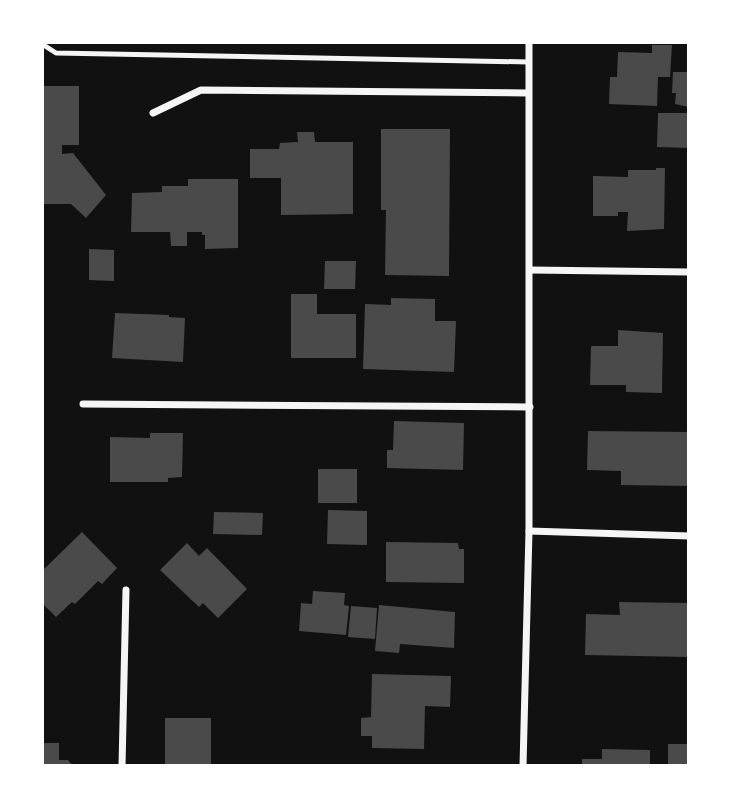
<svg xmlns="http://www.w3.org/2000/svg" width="731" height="808" viewBox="0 0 731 808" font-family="Barlow,sans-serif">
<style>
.building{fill:#4a4a4a}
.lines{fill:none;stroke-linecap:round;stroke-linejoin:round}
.service{stroke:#f5f5f5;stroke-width:5}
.minor{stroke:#f5f5f5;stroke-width:7}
</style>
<rect width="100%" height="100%" fill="#111"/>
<g class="building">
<path d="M 652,45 L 672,45 L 670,77 L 658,77 L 657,106 L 609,104 L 610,77 L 617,77 L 618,52 L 652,53 Z"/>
<path d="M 673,72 L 689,72 L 689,107 L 675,104 L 676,93 L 672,93 Z"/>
<path d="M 42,86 L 79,86 L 79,145 L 62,145 L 62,154 L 73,153 L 106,195 L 86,218 L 71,204 L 42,204 Z"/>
<path d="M 658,113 L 689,113 L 689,148 L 657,147 Z"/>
<path d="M 381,129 L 450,129 L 449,276 L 385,275 L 386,210 L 381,210 Z"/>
<path d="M 297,132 L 314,132 L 315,142 L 353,142 L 353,214 L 281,215 L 281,178 L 250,178 L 250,149 L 279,149 L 280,143 L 298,142 Z"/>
<path d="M 656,168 L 665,168 L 664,229 L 627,231 L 628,212 L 618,212 L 618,216 L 593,216 L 593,176 L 628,177 L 628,170 L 656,170 Z"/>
<path d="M 188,179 L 238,179 L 238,248 L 205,249 L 205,235 L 202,235 L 202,232 L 187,232 L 187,246 L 171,246 L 170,232 L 131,232 L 132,193 L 162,192 L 162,186 L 188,186 Z"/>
<path d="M 89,249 L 114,250 L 114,281 L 89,280 Z"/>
<path d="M 325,261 L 356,261 L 355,289 L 324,289 Z"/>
<path d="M 291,294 L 317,294 L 317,314 L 356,314 L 356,358 L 291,358 Z"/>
<path d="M 391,298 L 435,299 L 435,321 L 456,321 L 454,372 L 363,369 L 365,304 L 391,305 Z"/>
<path d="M 115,313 L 169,315 L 169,317 L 185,318 L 183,362 L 112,358 Z"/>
<path d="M 618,330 L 663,333 L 662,393 L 626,392 L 626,385 L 590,385 L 591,346 L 618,346 Z"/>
<path d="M 394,421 L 464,423 L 463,470 L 387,468 L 387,450 L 393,450 Z"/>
<path d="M 588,431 L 689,432 L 689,486 L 621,485 L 621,471 L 587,470 Z"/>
<path d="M 150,433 L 183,433 L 182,477 L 168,478 L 168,482 L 110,482 L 110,437 L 150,438 Z"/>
<rect x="318" y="469" width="39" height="34"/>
<path d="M 328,510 L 367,511 L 367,545 L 327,544 Z"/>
<path d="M 214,512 L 263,513 L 262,535 L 213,534 Z"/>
<path d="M 82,532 L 117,568 L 102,584 L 98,581 L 75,604 L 72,602 L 56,617 L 42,603 L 42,571 Z"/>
<path d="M 386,542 L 458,543 L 459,549 L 464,549 L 464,583 L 386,582 Z"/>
<path d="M 187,543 L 199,556 L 207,548 L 247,589 L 218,618 L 203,603 L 199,607 L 160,570 Z"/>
<path d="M 313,591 L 345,593 L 344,605 L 349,606 L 346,635 L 299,631 L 301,603 L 312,604 Z"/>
<path d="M 619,602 L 689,603 L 689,657 L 585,655 L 586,614 L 620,615 Z"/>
<path d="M 379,605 L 455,612 L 454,648 L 400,644 L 399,653 L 375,651 Z"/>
<path d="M 351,606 L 377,608 L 375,639 L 348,637 Z"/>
<path d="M 372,674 L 451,676 L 450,707 L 425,706 L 424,749 L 372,748 L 372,736 L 361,736 L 361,718 L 371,717 Z"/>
<rect x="165" y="718" width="46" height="48"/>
<path d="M 42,743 L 59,743 L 59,760 L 68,760 L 73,766 L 42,766 Z"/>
<rect x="668" y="744" width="21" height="22"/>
<path d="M 602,749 L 650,750 L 650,766 L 582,766 L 582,759 L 602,759 Z"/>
</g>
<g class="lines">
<path class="service" d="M 42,44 L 56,53 L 529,62"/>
<g class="minor">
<path d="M 153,113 L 201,90 L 528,93"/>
<path d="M 530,270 L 689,272"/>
<path d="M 83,404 L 530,407"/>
<path d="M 529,531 L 689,536"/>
<path d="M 122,766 L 126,590"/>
<path d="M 523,766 L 529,531 L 529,42"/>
</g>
</g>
<rect width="731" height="808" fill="none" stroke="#ffffff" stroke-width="88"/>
</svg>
